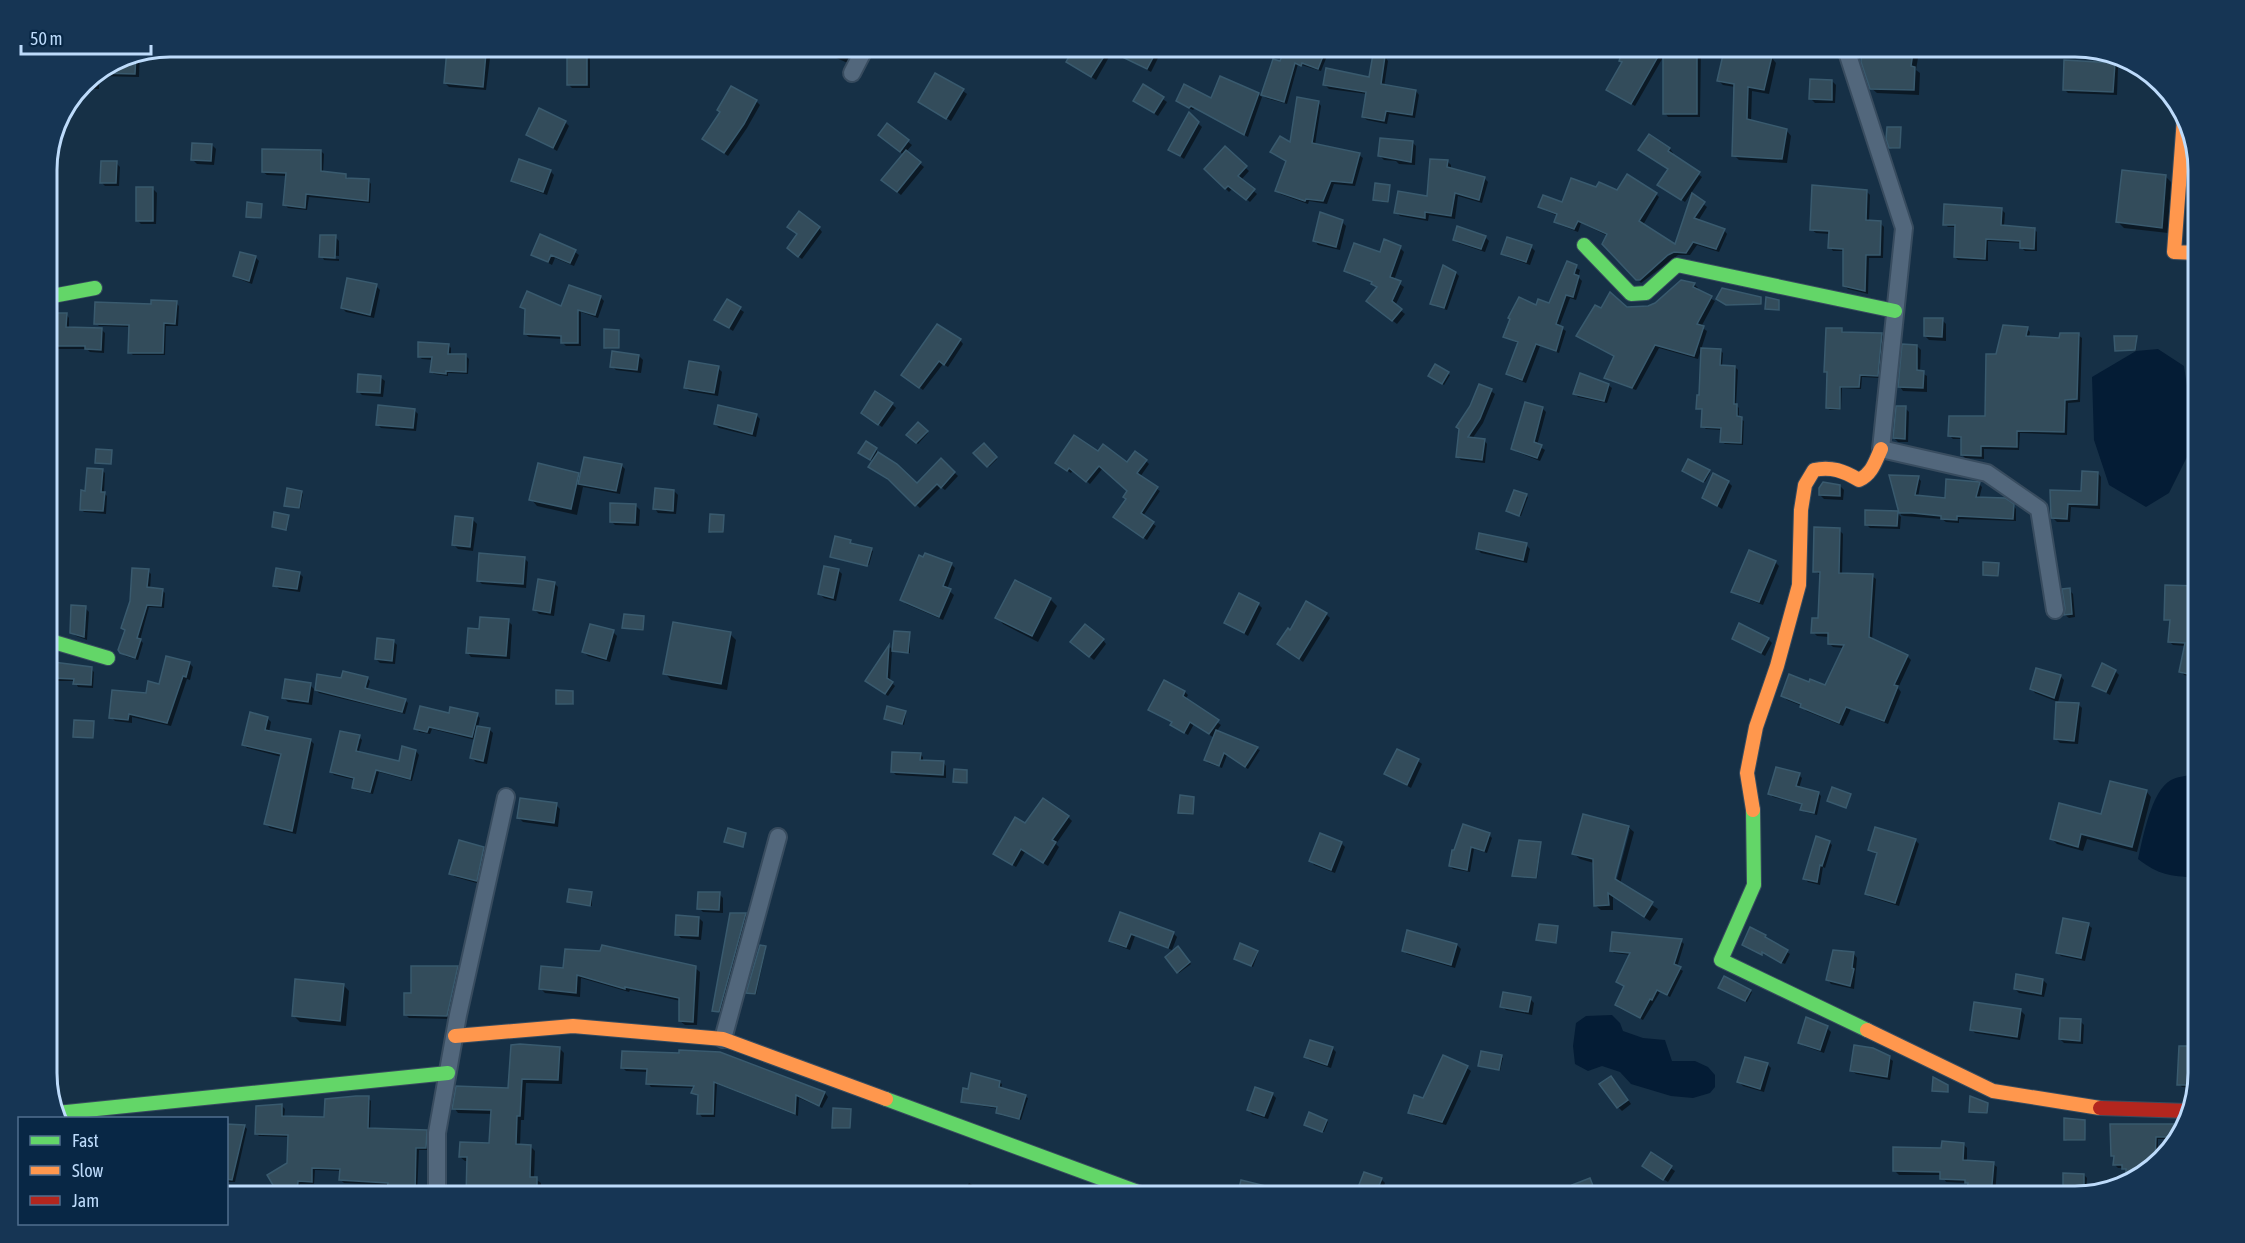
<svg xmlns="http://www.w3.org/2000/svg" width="2245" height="1243" viewBox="0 0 2245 1243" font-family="'Asap Condensed',sans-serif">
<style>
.water{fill:#041c35}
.shadow{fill:#0007;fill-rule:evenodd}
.building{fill:#334c5b;stroke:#395a6e;stroke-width:1.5}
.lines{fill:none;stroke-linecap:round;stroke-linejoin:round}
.street-casing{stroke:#384c5f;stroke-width:20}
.fast-casing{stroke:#384c5f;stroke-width:16}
.slow-casing{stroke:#384c5f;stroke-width:16}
.jam-casing{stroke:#384c5f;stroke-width:16}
.street{stroke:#52677c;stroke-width:16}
.fast{stroke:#63d668;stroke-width:14}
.slow{stroke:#ff974d;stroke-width:14}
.jam{stroke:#b3261e;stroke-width:14}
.rim{fill:none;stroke:#bddbfb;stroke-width:3}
</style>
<rect width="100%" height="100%" fill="#163046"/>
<g class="water">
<path d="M 2158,349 L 2184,366 L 2191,413 L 2189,453 L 2169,493 L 2146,507 L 2109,485 L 2094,440 L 2092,377 L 2136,351 Z"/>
<path d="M 2190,775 L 2198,778 L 2198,876 L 2195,878 C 2169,875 2160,876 2138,859 C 2143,838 2151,791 2171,780 C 2177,777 2185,776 2190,775 Z"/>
<path d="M 1612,1015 L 1620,1023 L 1623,1031 L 1643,1038 L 1665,1040 L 1672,1061 L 1695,1061 L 1708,1067 L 1715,1075 L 1715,1087 L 1710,1093 L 1693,1098 L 1671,1096 L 1631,1084 L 1620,1072 L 1602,1066 L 1588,1071 L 1575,1064 L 1573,1046 L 1576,1023 L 1586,1016 Z"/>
</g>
<g class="shadow">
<path d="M 803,46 L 854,46 L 856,49 L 850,64 L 818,50 L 816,54 Z"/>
<path d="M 1104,46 L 1164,46 L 1151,72 Z"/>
<path d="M 1167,46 L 1194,46 L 1187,58 Z"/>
<path d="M 1301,46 L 1331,46 L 1321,71 L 1298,64 L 1287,104 L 1266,98 L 1263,95 L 1281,62 Z"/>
<path d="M 1659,46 L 1701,46 L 1700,117 L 1668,117 L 1665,113 L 1665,54 L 1635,106 L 1608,90 Z"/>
<path d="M 1862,46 L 1920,46 L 1916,70 L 1920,73 L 1919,95 L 1877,93 L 1871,88 Z"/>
<path d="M 586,48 L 590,51 L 590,88 L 572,88 L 568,84 Z"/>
<path d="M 140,52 L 139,77 L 99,76 L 99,89 L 78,89 L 83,82 L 123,56 Z"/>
<path d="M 1105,53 L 1109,57 L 1096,80 L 1068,62 Z"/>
<path d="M 486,54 L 490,58 L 486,90 L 449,87 L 445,83 Z"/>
<path d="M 2104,54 L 2138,64 L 2113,63 L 2118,68 L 2117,95 L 2068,93 L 2064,89 L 2111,64 Z"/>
<path d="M 1385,57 L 1388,61 L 1384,87 L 1416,91 L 1419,95 L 1415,118 L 1389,114 L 1387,124 L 1367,120 L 1363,117 L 1367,94 L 1329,89 L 1325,85 L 1370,79 Z"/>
<path d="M 1772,58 L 1776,63 L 1769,94 L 1752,91 L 1751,122 L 1787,131 L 1791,136 L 1787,163 L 1739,160 L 1734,155 L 1735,87 L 1723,85 L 1718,80 Z"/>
<path d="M 1832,81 L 1836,85 L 1835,103 L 1815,103 L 1811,99 Z"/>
<path d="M 1144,86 L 1167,102 L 1158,116 L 1139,104 Z"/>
<path d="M 963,91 L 967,94 L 951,121 L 920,102 Z"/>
<path d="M 1258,94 L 1262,97 L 1248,137 L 1195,108 L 1193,110 L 1181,104 Z"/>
<path d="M 756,101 L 760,105 L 747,128 L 728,156 L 707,142 Z"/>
<path d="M 1318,102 L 1321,106 L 1315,145 L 1359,155 L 1363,158 L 1355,186 L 1334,184 L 1327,204 L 1309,201 L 1308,204 L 1280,194 L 1277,190 L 1287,162 L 1272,152 L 1291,145 Z"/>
<path d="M 1189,115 L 1202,127 L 1184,159 L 1170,150 Z"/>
<path d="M 565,122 L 569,126 L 557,151 L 528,134 Z"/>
<path d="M 887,125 L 912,145 L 906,152 L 924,167 L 901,195 L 887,184 L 904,155 L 883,139 Z"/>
<path d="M 1900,129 L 1901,149 L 1892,149 L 1890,147 Z"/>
<path d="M 1649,136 L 1670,149 L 1673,153 L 1671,155 L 1702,177 L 1685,202 L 1659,185 L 1669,169 Z"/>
<path d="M 1413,143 L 1416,146 L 1415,165 L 1399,164 L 1396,161 L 1384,160 L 1380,156 Z"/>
<path d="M 212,145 L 216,149 L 214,165 L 197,164 L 193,160 Z"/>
<path d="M 1225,149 L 1249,171 L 1241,180 L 1257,194 L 1250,202 L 1233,188 L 1229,192 L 1206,169 Z"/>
<path d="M 321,151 L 324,154 L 323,173 L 346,176 L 350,180 L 368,180 L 371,184 L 370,203 L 309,197 L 307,210 L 288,208 L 285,205 L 288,176 L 267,175 L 263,172 Z"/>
<path d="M 1447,161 L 1451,165 L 1451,169 L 1484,178 L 1488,182 L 1482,203 L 1458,196 L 1455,219 L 1429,215 L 1428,221 L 1400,216 L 1396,212 L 1428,198 Z"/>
<path d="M 116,163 L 120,167 L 119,186 L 105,186 L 101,182 Z"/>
<path d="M 550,171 L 554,175 L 547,195 L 517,184 L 513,180 Z"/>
<path d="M 2195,176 L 2198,176 L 2198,244 L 2190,239 Z"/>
<path d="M 2166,177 L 2172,183 L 2168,233 L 2124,228 L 2118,222 Z"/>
<path d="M 1389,186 L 1389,203 L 1376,201 L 1375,200 Z"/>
<path d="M 153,189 L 157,193 L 156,224 L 141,224 L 137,220 Z"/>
<path d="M 1597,189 L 1656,194 L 1659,197 L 1643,225 L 1676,247 L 1693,196 L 1707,207 L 1698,221 L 1724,230 L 1727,234 L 1719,252 L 1697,245 L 1690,255 L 1678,255 L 1641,283 L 1604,244 L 1608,236 L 1581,223 L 1578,232 L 1560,225 L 1556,222 L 1558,216 L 1544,210 L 1540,207 L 1563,204 Z"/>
<path d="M 1866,191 L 1870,195 L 1869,222 L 1880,223 L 1884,227 L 1883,258 L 1869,258 L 1868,294 L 1848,289 L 1844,286 L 1844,251 L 1833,251 L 1830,247 L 1830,234 L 1816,233 L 1812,230 Z"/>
<path d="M 261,205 L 262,219 L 248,217 Z"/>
<path d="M 2002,210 L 2005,213 L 2004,226 L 2034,229 L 2037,232 L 2037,251 L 2025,251 L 2022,248 L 2022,243 L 1988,241 L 1988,261 L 1958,260 L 1955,257 L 1956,227 L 1948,227 L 1945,224 Z"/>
<path d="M 1342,222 L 1346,226 L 1340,250 L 1318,245 L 1315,241 Z"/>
<path d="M 819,228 L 822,232 L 802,259 L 792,252 Z"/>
<path d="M 335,237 L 339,241 L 339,256 L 322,255 L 322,258 L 320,256 Z"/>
<path d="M 1485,237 L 1489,241 L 1485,252 L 1458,243 L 1454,240 Z"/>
<path d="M 1531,247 L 1535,251 L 1530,265 L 1507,257 L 1503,253 Z"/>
<path d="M 1400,248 L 1404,252 L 1394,280 L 1404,287 L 1395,306 L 1405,314 L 1397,324 L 1372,305 L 1378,289 L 1373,283 L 1349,274 L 1345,270 L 1380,254 Z"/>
<path d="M 575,252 L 579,255 L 574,266 L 555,258 L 552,265 L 532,254 Z"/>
<path d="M 255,257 L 259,261 L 252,284 L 239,279 L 235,276 Z"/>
<path d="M 323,258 L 339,259 L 339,261 L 324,260 Z"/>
<path d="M 1567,263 L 1580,270 L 1578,277 L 1582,281 L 1576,300 L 1570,298 L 1559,327 L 1566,331 L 1559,353 L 1540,346 L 1526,383 L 1511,377 L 1507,374 L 1519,344 L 1505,337 L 1537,307 L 1550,305 Z"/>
<path d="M 2189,272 L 2198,272 L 2198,299 L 2192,298 L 2188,294 Z"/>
<path d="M 1456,273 L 1459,276 L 1447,310 L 1434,306 L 1432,303 Z"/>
<path d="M 1694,284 L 1698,288 L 1696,290 L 1715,301 L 1701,327 L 1707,331 L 1698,359 L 1659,348 L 1636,390 L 1610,381 L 1606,377 L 1615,357 L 1578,336 L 1602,311 L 1647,308 Z"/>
<path d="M 376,286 L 380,290 L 374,318 L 346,312 L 342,308 Z"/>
<path d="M 600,297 L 604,301 L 598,318 L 581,312 L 581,346 L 566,346 L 562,342 L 562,339 L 529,337 L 525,334 L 525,310 L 522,307 L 562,308 Z"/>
<path d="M 1760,298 L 1762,305 L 1729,305 L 1720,301 Z"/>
<path d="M 727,301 L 744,312 L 733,331 L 720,323 Z"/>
<path d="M 176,303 L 179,306 L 178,326 L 166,326 L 165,355 L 133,355 L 130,352 L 130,327 L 99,326 L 96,323 L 152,305 Z"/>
<path d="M 47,314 L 66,314 L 69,318 L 69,329 L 102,330 L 105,333 L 104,353 L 90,352 L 87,349 L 47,349 Z"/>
<path d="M 1942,320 L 1946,324 L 1946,341 L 1929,340 L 1925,336 Z"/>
<path d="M 2027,329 L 2030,332 L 2029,338 L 2061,340 L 2078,335 L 2082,338 L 2080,402 L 2068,403 L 2067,435 L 2020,433 L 2019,450 L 1984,449 L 1984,459 L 1965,458 L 1962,455 L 1963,439 L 1953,439 L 1950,436 L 1987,417 L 1997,356 Z"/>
<path d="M 1842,330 L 1844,333 L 1882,335 L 1884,337 L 1880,378 L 1862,377 L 1861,389 L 1842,388 L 1841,410 L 1830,410 L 1827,408 L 1828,374 L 1825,372 Z"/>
<path d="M 619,331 L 620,349 L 607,349 L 605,347 Z"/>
<path d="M 2194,333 L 2198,333 L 2198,347 L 2193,347 Z"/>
<path d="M 2137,337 L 2136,351 L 2117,350 Z"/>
<path d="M 960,340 L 963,344 L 948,367 L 943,364 L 923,390 L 907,378 Z"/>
<path d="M 449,346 L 451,348 L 451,355 L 466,356 L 469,359 L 468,374 L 448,373 L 448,376 L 434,374 L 431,372 L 433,360 L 422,359 L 419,357 Z"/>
<path d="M 1917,346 L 1921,350 L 1920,372 L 1927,376 L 1927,392 L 1903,391 L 1900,387 Z"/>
<path d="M 1720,350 L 1723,353 L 1722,366 L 1735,367 L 1738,370 L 1736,405 L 1739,408 L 1739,418 L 1744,421 L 1743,445 L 1725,444 L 1722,442 L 1722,430 L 1706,429 L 1703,426 L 1703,411 L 1698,408 Z"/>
<path d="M 639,356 L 643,360 L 641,373 L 616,370 L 612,366 Z"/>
<path d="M 1436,366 L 1450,375 L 1444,385 L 1431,377 Z"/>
<path d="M 718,368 L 722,372 L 718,396 L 689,391 L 685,387 Z"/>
<path d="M 381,378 L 385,381 L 383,397 L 362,395 L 358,391 Z"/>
<path d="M 1608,385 L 1612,388 L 1607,403 L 1578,397 L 1575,394 Z"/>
<path d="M 1491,391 L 1495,394 L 1483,423 L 1472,439 L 1484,440 L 1487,444 L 1485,463 L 1461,460 L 1458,457 Z"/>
<path d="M 892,404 L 896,408 L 882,427 L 863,413 Z"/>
<path d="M 1542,408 L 1546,412 L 1537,445 L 1545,450 L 1540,461 L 1517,452 L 1513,448 Z"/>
<path d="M 1905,408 L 1909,412 L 1908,442 L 1898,442 L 1894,438 Z"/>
<path d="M 414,410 L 418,414 L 416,431 L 381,428 L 377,424 Z"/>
<path d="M 756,415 L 760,419 L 756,437 L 719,428 L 715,424 Z"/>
<path d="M 918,424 L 928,433 L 918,444 L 908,435 Z"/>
<path d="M 866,443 L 877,449 L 877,453 L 896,465 L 917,485 L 941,460 L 958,476 L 945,490 L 941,487 L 920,508 L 893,483 L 870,467 L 874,461 L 862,454 Z"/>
<path d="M 984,445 L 997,459 L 989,467 L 975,453 Z"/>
<path d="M 1146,461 L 1149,464 L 1140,477 L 1160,491 L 1143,516 L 1156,526 L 1147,540 L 1118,520 L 1127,499 L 1129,491 L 1103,468 L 1090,484 L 1073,470 L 1071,473 L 1060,466 L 1128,464 Z"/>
<path d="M 621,465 L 625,469 L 620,494 L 583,487 L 577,515 L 537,506 L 531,499 L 579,474 L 581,477 Z"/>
<path d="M 102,470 L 105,473 L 104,493 L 107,496 L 106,514 L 84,512 L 81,509 L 87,492 Z"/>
<path d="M 1685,472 L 1709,472 L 1710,473 L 1705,482 Z"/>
<path d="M 2098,473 L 2101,477 L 2100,509 L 2071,507 L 2070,522 L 2057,522 L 2053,518 L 2052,491 L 2082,492 Z"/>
<path d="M 1891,476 L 1918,478 L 1921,481 L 1918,497 L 1947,500 L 1979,484 L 1982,487 L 1979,499 L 2013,505 L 2016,509 L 2016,521 L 1959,519 L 1959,523 L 1946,522 L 1942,519 L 1904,516 L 1901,515 Z"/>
<path d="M 1728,482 L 1732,486 L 1722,509 L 1704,498 Z"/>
<path d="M 1840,486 L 1844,490 L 1843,500 L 1824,499 L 1820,495 Z"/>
<path d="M 674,491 L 678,495 L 676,514 L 658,513 L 655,509 Z"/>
<path d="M 302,492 L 303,494 L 300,509 L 285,505 Z"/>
<path d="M 1526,496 L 1528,497 L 1521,516 L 1509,512 Z"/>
<path d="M 636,506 L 640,510 L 639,526 L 615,525 L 611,521 Z"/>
<path d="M 1897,513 L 1901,517 L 1900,529 L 1870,528 L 1866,524 Z"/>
<path d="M 288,516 L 289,518 L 287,530 L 273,527 Z"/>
<path d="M 723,516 L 724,533 L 712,533 L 710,531 Z"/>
<path d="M 473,520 L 477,524 L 473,551 L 458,549 L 454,545 Z"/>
<path d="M 1839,530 L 1843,534 L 1842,575 L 1872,576 L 1876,579 L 1872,640 L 1907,656 L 1911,660 L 1898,688 L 1901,692 L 1888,724 L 1851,709 L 1843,726 L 1806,711 L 1802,706 L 1787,700 L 1783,696 L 1810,684 L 1826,687 L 1844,648 L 1833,647 L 1829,643 L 1829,637 L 1817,636 L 1813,632 L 1819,619 L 1821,575 L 1814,571 Z"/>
<path d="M 850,542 L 851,545 L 873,551 L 869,565 L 831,556 Z"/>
<path d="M 1526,545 L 1530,549 L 1527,563 L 1481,553 L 1477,549 Z"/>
<path d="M 524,558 L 528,562 L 526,588 L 482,584 L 478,580 Z"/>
<path d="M 1775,562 L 1779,566 L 1763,605 L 1737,595 L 1733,591 Z"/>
<path d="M 951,564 L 955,568 L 947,589 L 954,595 L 943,620 L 906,604 L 902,600 Z"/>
<path d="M 1998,564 L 1999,577 L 1984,575 Z"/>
<path d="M 838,570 L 842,574 L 836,601 L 824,598 L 820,594 Z"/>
<path d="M 148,571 L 151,574 L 150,589 L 162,590 L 165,593 L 164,608 L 149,607 L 140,640 L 143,643 L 138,660 L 125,656 L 122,652 L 126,631 L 122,628 Z"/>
<path d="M 299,573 L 303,577 L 300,592 L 279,589 L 275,585 Z"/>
<path d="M 1015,582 L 1050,599 L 1057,606 L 1038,642 L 1003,624 L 997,617 Z"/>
<path d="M 554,583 L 558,587 L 554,616 L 539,614 L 535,610 Z"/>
<path d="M 2167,587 L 2198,588 L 2198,678 L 2184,675 L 2181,671 L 2186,646 L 2173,645 L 2170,642 L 2171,622 L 2166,619 Z"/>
<path d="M 2069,590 L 2073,594 L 2075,617 L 2069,618 L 2065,615 Z"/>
<path d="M 1258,604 L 1262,608 L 1248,636 L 1226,622 Z"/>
<path d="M 85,608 L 89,612 L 87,640 L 76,636 L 71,632 Z"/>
<path d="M 1326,614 L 1330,618 L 1303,662 L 1279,644 L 1291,632 Z"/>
<path d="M 643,617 L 644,631 L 624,628 Z"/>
<path d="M 508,621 L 512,625 L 510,659 L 471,657 L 468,653 L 481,630 Z"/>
<path d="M 613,632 L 617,636 L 610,662 L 588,656 L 584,652 Z"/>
<path d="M 730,634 L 736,640 L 727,690 L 671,680 L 665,673 Z"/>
<path d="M 910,634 L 910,653 L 896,652 L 894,651 Z"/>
<path d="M 1733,638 L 1768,639 L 1772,643 L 1765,656 Z"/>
<path d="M 1103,640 L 1106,644 L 1094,660 L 1076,645 Z"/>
<path d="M 393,641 L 397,645 L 395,664 L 380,663 L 376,659 Z"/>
<path d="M 890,647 L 892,650 L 890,681 L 895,686 L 888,696 L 867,681 Z"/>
<path d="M 189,663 L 193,667 L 190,680 L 187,679 L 171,726 L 132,717 L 132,723 L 115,721 L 111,717 L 148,695 Z"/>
<path d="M 91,669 L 94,672 L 93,688 L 78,687 L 75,681 L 57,681 L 54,678 Z"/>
<path d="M 2115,671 L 2119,675 L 2110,695 L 2093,686 Z"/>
<path d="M 2060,676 L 2064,680 L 2058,702 L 2035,693 L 2032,689 Z"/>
<path d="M 367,678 L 370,681 L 367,691 L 405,700 L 408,703 L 405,714 L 319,693 L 316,690 L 342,680 Z"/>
<path d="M 310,685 L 314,689 L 312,705 L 288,702 L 284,698 Z"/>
<path d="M 572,692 L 573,705 L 557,703 Z"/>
<path d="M 1185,692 L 1188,695 L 1185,700 L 1221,725 L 1216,732 L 1260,750 L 1248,769 L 1227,755 L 1222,768 L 1208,763 L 1206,760 L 1214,738 L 1194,724 L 1188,735 L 1176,728 L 1173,723 L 1150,710 Z"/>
<path d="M 2078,704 L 2082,708 L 2078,744 L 2060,743 L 2056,739 Z"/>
<path d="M 905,712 L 906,714 L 904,725 L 885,719 Z"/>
<path d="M 450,715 L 477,715 L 480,718 L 478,727 L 489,729 L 493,733 L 487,764 L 476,762 L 472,758 L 475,740 L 432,729 L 430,734 L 419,732 L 416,728 Z"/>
<path d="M 267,718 L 271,722 L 269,732 L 310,740 L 314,744 L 296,834 L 270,828 L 266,824 L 282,757 L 247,748 L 243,744 Z"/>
<path d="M 94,723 L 94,739 L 75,736 Z"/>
<path d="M 359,737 L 362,740 L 358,754 L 400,763 L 416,751 L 419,755 L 412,781 L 379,772 L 373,794 L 356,790 L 353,787 L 355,780 L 334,775 L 331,772 Z"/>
<path d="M 920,754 L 923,757 L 923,761 L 943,762 L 946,766 L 946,778 L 896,775 L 893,772 Z"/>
<path d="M 1418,761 L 1422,764 L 1411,788 L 1386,774 Z"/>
<path d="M 967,771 L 968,784 L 954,782 Z"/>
<path d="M 1799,775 L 1802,778 L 1799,788 L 1818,793 L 1821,796 L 1817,815 L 1805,812 L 1802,809 L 1803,805 L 1773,797 L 1770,794 Z"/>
<path d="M 2146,791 L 2151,797 L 2137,852 L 2087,839 L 2083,851 L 2057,844 L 2052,839 L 2102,816 Z"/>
<path d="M 1194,798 L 1194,815 L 1182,814 L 1180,812 Z"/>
<path d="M 556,805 L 560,809 L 558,827 L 523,822 L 519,818 Z"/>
<path d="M 1068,817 L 1072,821 L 1056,844 L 1059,847 L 1048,866 L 1025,852 L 1016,867 L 995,854 L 1025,825 Z"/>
<path d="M 1628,827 L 1634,832 L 1620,884 L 1658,909 L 1650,921 L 1613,897 L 1613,910 L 1601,910 L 1595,905 L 1594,863 L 1580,859 L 1574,854 ZM 1627,829 L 1630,829 L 1615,886 L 1612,885 Z"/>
<path d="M 1489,835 L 1492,838 L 1487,853 L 1474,849 L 1470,872 L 1453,869 L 1450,866 L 1455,852 Z"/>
<path d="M 1915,840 L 1919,844 L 1899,906 L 1870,897 L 1866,893 L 1878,855 L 1869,850 Z"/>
<path d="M 1829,842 L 1832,845 L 1825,868 L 1823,867 L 1820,885 L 1808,882 L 1805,879 Z"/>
<path d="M 1341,843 L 1345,847 L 1335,873 L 1314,865 L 1311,861 Z"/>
<path d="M 1540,844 L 1541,845 L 1537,879 L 1515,877 L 1513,876 Z"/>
<path d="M 484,848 L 487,851 L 480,884 L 455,877 L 451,874 Z"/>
<path d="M 592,893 L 592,906 L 568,902 Z"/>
<path d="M 719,894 L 723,898 L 723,913 L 703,912 L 699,908 Z"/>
<path d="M 731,914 L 746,915 L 748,917 L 722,1014 L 714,1010 Z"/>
<path d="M 1121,914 L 1173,933 L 1177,937 L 1172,950 L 1135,936 L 1130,950 L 1114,944 L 1110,940 Z"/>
<path d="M 699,918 L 703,922 L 701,940 L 681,938 L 677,934 Z"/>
<path d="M 2088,925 L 2092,928 L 2085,961 L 2061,956 L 2057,952 Z"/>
<path d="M 1557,927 L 1557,943 L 1538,939 Z"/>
<path d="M 1408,931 L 1457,945 L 1461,949 L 1455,968 L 1407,954 L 1403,950 Z"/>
<path d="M 1765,936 L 1767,940 L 1790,954 L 1785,964 L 1744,945 Z"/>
<path d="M 1681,941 L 1684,944 L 1677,967 L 1683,971 L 1670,997 L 1660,992 L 1643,1020 L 1619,1008 L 1616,1005 L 1626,987 L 1618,982 L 1631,955 L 1614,953 L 1611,950 Z"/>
<path d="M 765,948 L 766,949 L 756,995 L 750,994 L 748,992 Z"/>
<path d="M 1178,948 L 1191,964 L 1179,973 L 1167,958 Z"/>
<path d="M 1257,952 L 1258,953 L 1253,967 L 1236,959 Z"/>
<path d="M 1854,954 L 1857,958 L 1854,989 L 1831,984 L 1828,980 Z"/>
<path d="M 457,968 L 461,971 L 451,1019 L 409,1018 L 405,1014 L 413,995 Z"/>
<path d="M 695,968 L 700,972 L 697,1025 L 685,1025 L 680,1021 L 681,1001 L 630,990 L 629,992 L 581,978 L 580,997 L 545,993 L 541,989 L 565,970 Z"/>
<path d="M 2043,980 L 2047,984 L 2044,997 L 2019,993 L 2015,989 Z"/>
<path d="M 343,985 L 349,991 L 346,1026 L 300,1022 L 294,1016 Z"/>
<path d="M 1722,989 L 1750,991 L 1752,992 L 1747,1002 Z"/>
<path d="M 1530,999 L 1534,1003 L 1532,1015 L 1506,1010 L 1502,1006 Z"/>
<path d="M 2021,1011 L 2025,1015 L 2020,1040 L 1975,1033 L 1971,1029 Z"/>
<path d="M 2080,1021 L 2084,1025 L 2083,1044 L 2064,1043 L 2060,1039 Z"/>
<path d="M 1827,1028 L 1831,1032 L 1824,1053 L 1804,1046 L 1800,1043 Z"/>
<path d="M 512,1046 L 560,1049 L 564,1053 L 562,1084 L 526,1083 L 524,1120 L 521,1120 L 520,1146 L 530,1146 L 535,1151 L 534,1178 L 541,1183 L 541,1196 L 468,1196 L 469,1161 L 465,1161 L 460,1157 L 491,1145 L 492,1114 L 458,1113 L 454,1108 L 509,1090 Z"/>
<path d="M 2180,1047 L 2198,1048 L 2198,1073 L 2195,1088 L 2182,1087 L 2179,1084 Z"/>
<path d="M 1332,1048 L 1336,1052 L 1331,1068 L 1310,1061 L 1306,1057 Z"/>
<path d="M 720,1054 L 825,1093 L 828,1097 L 822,1108 L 799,1098 L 798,1116 L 717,1084 L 715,1117 L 702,1117 L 699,1113 L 699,1097 L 693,1093 L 694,1088 L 651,1087 L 648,1083 L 648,1072 L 626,1071 L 623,1068 Z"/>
<path d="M 1501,1057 L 1503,1058 L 1500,1071 L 1480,1066 Z"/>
<path d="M 1889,1058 L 1893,1061 L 1890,1080 L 1856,1074 L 1852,1071 Z"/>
<path d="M 1767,1064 L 1771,1068 L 1764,1092 L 1743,1086 L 1739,1082 Z"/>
<path d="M 1467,1068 L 1471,1071 L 1446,1125 L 1414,1116 L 1410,1113 Z"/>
<path d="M 1615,1081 L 1631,1104 L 1622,1111 L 1618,1107 Z"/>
<path d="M 999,1082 L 1002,1084 L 1001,1089 L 1028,1098 L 1021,1120 L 1000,1115 L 998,1112 L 999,1109 L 965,1103 L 962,1101 L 969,1090 Z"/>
<path d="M 1272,1094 L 1276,1098 L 1268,1119 L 1252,1114 L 1248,1110 Z"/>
<path d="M 368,1098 L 371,1101 L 370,1130 L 426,1132 L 429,1135 L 429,1150 L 419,1150 L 417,1194 L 392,1193 L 389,1190 L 389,1185 L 344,1183 L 341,1180 L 341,1171 L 315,1170 L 314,1184 L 300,1184 L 300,1196 L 282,1196 L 288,1164 L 289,1137 L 259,1136 L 256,1133 L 282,1106 L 285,1109 L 284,1118 L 326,1119 Z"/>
<path d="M 1987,1105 L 1988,1114 L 1971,1112 Z"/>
<path d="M 850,1110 L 851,1129 L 836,1129 L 834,1127 Z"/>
<path d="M 170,1117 L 209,1118 L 151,1118 Z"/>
<path d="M 1327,1121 L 1328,1122 L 1324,1132 L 1307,1126 Z"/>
<path d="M 2084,1121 L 2086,1141 L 2067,1141 L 2065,1139 Z"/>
<path d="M 226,1126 L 244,1126 L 247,1129 L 235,1182 L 226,1182 Z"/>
<path d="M 2175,1126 L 2178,1129 L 2178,1139 L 2158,1139 L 2158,1159 L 2137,1180 L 2123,1168 L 2118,1168 L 2115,1165 L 2115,1158 L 2112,1155 Z"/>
<path d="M 1963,1144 L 1967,1148 L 1967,1162 L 1993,1164 L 1997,1167 L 1995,1196 L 1969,1196 L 1970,1185 L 1967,1183 L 1946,1182 L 1942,1175 L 1899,1175 L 1895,1171 L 1943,1149 Z"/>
<path d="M 1651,1155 L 1675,1171 L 1668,1182 L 1648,1169 Z"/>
<path d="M 2084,1175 L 2087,1178 L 2086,1194 L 2069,1196 L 2065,1192 Z"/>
<path d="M 1381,1179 L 1385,1183 L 1380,1196 L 1373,1196 L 1359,1189 Z"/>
<path d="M 1589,1180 L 1593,1184 L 1598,1196 L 1578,1196 L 1574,1186 Z"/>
<path d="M 1242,1182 L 1282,1194 L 1281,1196 L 1239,1196 Z"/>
<path d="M 969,1183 L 984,1192 L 982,1196 L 969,1196 L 964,1193 Z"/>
<path d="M 227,1185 L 244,1186 L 248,1190 L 247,1196 L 226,1196 Z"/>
</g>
<g class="building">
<rect x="567" y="46" width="20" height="39"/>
<path d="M 1075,46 L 1159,46 L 1147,69 L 1108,50 L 1091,77 L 1066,62 Z"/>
<path d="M 1286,46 L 1299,46 L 1310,51 L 1313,46 L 1325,51 L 1318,69 L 1302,63 L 1301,66 L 1295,63 L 1284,102 L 1261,95 L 1273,59 L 1280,61 Z"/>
<path d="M 1624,46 L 1664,46 L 1631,104 L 1606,90 L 1622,62 L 1619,61 Z"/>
<path d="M 1682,46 L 1697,46 L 1697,114 L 1663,114 L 1663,49 L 1681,56 Z"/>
<path d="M 1725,46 L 1735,46 L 1772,56 L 1764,90 L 1748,87 L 1747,119 L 1787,129 L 1782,159 L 1732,156 L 1734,84 L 1717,81 Z"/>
<path d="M 1862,46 L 1914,46 L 1911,66 L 1915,67 L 1914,90 L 1870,89 L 1861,62 Z"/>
<path d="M 447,49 L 486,53 L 483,87 L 444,83 Z"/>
<path d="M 136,53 L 135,74 L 97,73 L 123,56 Z"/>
<path d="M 1373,54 L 1385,56 L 1381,84 L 1416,90 L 1412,115 L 1386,111 L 1384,121 L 1362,117 L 1366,92 L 1323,85 L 1326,68 L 1369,77 Z"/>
<path d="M 2064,60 L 2115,63 L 2113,92 L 2063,90 Z"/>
<path d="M 935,73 L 964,89 L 946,119 L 918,102 Z"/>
<path d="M 1220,76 L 1259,93 L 1244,135 L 1191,106 L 1189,108 L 1176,101 L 1184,84 L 1211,98 Z"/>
<path d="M 1810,79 L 1832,80 L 1832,100 L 1809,99 Z"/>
<path d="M 1143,84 L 1164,97 L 1154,113 L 1133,101 Z"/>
<path d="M 731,86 L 757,100 L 744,124 L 724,153 L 702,139 L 720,112 L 717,110 Z"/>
<path d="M 1297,97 L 1319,101 L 1312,143 L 1360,153 L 1352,183 L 1331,181 L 1323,201 L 1306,199 L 1305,201 L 1275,191 L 1286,161 L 1270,152 L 1280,136 L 1290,142 Z"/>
<path d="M 539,108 L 566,121 L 553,148 L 526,135 Z"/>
<path d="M 1189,112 L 1199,122 L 1180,156 L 1168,150 Z"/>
<path d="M 887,123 L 909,140 L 900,152 L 878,135 Z"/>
<path d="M 1887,127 L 1901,127 L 1900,148 L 1889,148 L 1886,139 Z"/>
<path d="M 1649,134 L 1670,148 L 1668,151 L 1700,172 L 1681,200 L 1657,185 L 1668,169 L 1638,150 Z"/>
<path d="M 1380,138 L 1413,141 L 1411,162 L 1378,156 Z"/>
<path d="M 192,143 L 212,144 L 211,161 L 191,160 Z"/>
<path d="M 1225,146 L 1247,166 L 1238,176 L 1255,189 L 1246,200 L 1228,186 L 1225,189 L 1204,169 Z"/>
<path d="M 262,149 L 321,150 L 321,171 L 346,174 L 346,178 L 369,179 L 368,201 L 306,194 L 305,208 L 283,205 L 286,173 L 262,172 Z"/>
<path d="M 906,150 L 921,162 L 897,192 L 881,180 Z"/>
<path d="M 519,159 L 551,170 L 543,192 L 511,181 Z"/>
<path d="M 1430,159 L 1448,160 L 1447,167 L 1485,177 L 1479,200 L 1455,193 L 1451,216 L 1425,212 L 1425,218 L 1394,213 L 1398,191 L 1427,196 Z"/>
<path d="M 101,161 L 117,161 L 116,183 L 100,183 Z"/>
<path d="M 2122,170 L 2166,175 L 2162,228 L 2116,222 Z"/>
<path d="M 1627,174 L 1657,193 L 1639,221 L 1675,244 L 1692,193 L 1705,202 L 1694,218 L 1725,229 L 1716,249 L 1693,242 L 1686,253 L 1674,252 L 1668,255 L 1640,280 L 1636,280 L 1602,244 L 1607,234 L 1578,221 L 1574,229 L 1554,222 L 1557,214 L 1538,207 L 1543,195 L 1562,202 L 1571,178 L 1596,187 L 1599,182 L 1617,190 Z"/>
<path d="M 2193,178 L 2198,179 L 2198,240 L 2188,239 Z"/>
<path d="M 1375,183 L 1390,185 L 1388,202 L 1373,200 Z"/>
<path d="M 1812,185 L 1867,190 L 1866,220 L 1881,221 L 1880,255 L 1866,255 L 1865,291 L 1843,286 L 1843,249 L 1828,248 L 1829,231 L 1810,230 Z"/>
<rect x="136" y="187" width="17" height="34"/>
<path d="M 247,202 L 262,204 L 261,218 L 246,217 Z"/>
<path d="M 1944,204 L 2002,208 L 2001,225 L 2035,228 L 2034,249 L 2020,248 L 2020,241 L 1986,239 L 1985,259 L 1954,257 L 1955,225 L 1943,225 Z"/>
<path d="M 799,211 L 820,227 L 798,257 L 787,248 L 797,234 L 787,227 Z"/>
<path d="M 1320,212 L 1343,220 L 1336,247 L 1313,241 Z"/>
<path d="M 1457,226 L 1486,236 L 1481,249 L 1453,240 Z"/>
<path d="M 540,234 L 576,250 L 570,263 L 551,255 L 548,262 L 531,255 Z"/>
<path d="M 320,235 L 336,235 L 335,258 L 319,257 Z"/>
<path d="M 1507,237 L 1532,245 L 1526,262 L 1501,254 Z"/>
<path d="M 1384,239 L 1401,246 L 1390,277 L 1401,281 L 1392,301 L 1402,309 L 1392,321 L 1366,301 L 1377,287 L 1371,284 L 1372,282 L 1344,271 L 1354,243 L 1380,252 Z"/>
<path d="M 240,252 L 256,256 L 249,281 L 233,276 Z"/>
<path d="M 1567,261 L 1577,265 L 1574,274 L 1579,276 L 1573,297 L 1566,295 L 1556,324 L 1563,327 L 1556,351 L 1536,344 L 1522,380 L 1506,374 L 1518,342 L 1503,337 L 1510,319 L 1508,318 L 1519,297 L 1536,305 L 1538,299 L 1549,303 Z"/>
<path d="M 1443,265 L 1456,272 L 1444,308 L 1430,304 Z"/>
<path d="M 347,278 L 377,284 L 370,315 L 341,308 Z"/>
<path d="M 1681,280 L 1695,283 L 1693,287 L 1712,296 L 1697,324 L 1704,326 L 1694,356 L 1655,345 L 1632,388 L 1604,378 L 1614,356 L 1576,336 L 1595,305 L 1601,308 L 1610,292 L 1627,307 L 1648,306 L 1655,303 Z"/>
<path d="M 569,285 L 601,296 L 595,315 L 578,310 L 578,343 L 561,343 L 561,336 L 524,334 L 525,309 L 520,307 L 527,291 L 561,306 Z"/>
<path d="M 1722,288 L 1761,297 L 1761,304 L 1726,305 L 1716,299 Z"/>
<path d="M 1766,297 L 1779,300 L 1779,310 L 1765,309 Z"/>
<path d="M 727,299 L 741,307 L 729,328 L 714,320 Z"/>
<path d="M 151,300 L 177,301 L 175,324 L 164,323 L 163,353 L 128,353 L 129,325 L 94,324 L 95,302 L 151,304 Z"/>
<path d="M 49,313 L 67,313 L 66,327 L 102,328 L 101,350 L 85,349 L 85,346 L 49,346 Z"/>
<path d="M 1924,318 L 1943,318 L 1942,337 L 1924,336 Z"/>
<path d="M 937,324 L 961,339 L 944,365 L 939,361 L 919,388 L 901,375 Z"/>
<path d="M 2003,325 L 2028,327 L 2026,336 L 2059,338 L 2060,333 L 2079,333 L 2077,399 L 2065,400 L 2064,432 L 2017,431 L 2017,447 L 1981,446 L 1981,456 L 1961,455 L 1961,437 L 1948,436 L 1949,416 L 1985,416 L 1986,354 L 1996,354 Z"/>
<path d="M 1826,328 L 1842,328 L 1842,332 L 1882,333 L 1878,376 L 1860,375 L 1859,387 L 1840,387 L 1840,409 L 1826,408 L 1827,372 L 1824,372 Z"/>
<path d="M 604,329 L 619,330 L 619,348 L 604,348 Z"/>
<path d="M 2114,336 L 2137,336 L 2135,350 L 2115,351 Z"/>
<path d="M 418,342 L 449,344 L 448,354 L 466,354 L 466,372 L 446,371 L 446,374 L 430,372 L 432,357 L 418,357 Z"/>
<path d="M 1902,344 L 1917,345 L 1917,370 L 1924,371 L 1923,388 L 1898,387 Z"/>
<path d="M 1701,348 L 1721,349 L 1720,365 L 1735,366 L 1734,404 L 1737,404 L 1737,416 L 1742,417 L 1741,443 L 1720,442 L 1721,428 L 1701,427 L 1702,409 L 1696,409 L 1697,395 L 1699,395 Z"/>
<path d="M 612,351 L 639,355 L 637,370 L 610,367 Z"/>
<path d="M 689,361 L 719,366 L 714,393 L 684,388 Z"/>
<path d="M 1435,364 L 1449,372 L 1442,384 L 1428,376 Z"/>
<path d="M 1580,373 L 1609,384 L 1604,401 L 1573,394 Z"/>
<path d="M 358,374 L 381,376 L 380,393 L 357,392 Z"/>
<path d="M 1479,384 L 1492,389 L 1480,419 L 1468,437 L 1485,439 L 1482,460 L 1456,457 L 1459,429 L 1456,427 L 1470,406 Z"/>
<path d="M 875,391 L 893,403 L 878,425 L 861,413 Z"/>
<path d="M 1525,402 L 1543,407 L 1534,442 L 1542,445 L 1537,458 L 1511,449 Z"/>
<path d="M 378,405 L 415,409 L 413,428 L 376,425 Z"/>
<path d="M 718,405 L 757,414 L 752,434 L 714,424 Z"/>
<path d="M 1896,406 L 1906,406 L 1905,439 L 1893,438 Z"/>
<path d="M 918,422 L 928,431 L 916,443 L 906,435 Z"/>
<path d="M 1074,435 L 1098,451 L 1103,444 L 1127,462 L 1135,451 L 1147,460 L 1137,473 L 1158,487 L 1141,513 L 1154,522 L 1143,538 L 1113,517 L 1126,499 L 1123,497 L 1127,491 L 1099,466 L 1086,482 L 1069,468 L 1067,471 L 1055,463 Z"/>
<path d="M 866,441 L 877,448 L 870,460 L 858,453 Z"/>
<path d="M 984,443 L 997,457 L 987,467 L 973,453 Z"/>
<path d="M 96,449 L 112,450 L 111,464 L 95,463 Z"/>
<path d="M 878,452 L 897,464 L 917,483 L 941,458 L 955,472 L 941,488 L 937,484 L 915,506 L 888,479 L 868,467 Z"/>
<path d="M 584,457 L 622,464 L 616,491 L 578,484 Z"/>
<path d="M 1688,459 L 1710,470 L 1703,482 L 1682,471 Z"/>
<path d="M 538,463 L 579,473 L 571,509 L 529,500 Z"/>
<path d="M 87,468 L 103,469 L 101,492 L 105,492 L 103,511 L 80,510 L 81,490 L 85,491 Z"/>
<path d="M 2082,471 L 2098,472 L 2097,505 L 2068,504 L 2067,519 L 2051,518 L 2050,490 L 2081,491 Z"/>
<path d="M 1713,473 L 1729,481 L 1717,506 L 1702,498 Z"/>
<path d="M 1889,475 L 1919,476 L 1915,495 L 1945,498 L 1946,479 L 1980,482 L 1976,497 L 2005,498 L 2014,504 L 2013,519 L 1957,516 L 1957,520 L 1941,519 L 1941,516 L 1912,513 L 1899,513 Z"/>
<path d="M 1823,482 L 1840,485 L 1840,496 L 1819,495 L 1819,488 Z"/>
<path d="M 287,488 L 302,491 L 299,508 L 284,506 Z"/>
<path d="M 655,488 L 674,490 L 673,511 L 653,509 Z"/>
<path d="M 1514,490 L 1527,494 L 1519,516 L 1506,511 Z"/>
<path d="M 610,503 L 636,504 L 635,523 L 610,522 Z"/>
<path d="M 1865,510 L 1898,511 L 1897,526 L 1865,525 Z"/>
<path d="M 274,512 L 289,515 L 286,530 L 272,527 Z"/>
<path d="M 710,514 L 724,515 L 723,532 L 709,532 Z"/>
<path d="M 455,516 L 473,518 L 470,547 L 452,545 Z"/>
<path d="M 1814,527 L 1840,528 L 1839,573 L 1873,574 L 1869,637 L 1908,655 L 1894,685 L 1898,686 L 1884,721 L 1846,707 L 1839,723 L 1800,707 L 1801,704 L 1781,696 L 1789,674 L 1809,682 L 1810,679 L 1825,685 L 1844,645 L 1828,644 L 1828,633 L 1811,633 L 1812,618 L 1818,618 L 1820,572 L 1813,572 Z"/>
<path d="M 1479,533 L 1527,543 L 1523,560 L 1476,549 Z"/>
<path d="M 835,536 L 851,540 L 850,543 L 872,548 L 867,566 L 830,557 Z"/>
<path d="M 1749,550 L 1776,561 L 1759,602 L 1731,592 Z"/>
<path d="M 479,553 L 525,557 L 523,584 L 477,581 Z"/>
<path d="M 925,553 L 952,563 L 943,586 L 951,589 L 939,617 L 900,600 L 919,555 L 923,557 Z"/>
<path d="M 1983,562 L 1999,563 L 1998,576 L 1983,575 Z"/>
<path d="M 824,566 L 839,569 L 833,598 L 818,594 Z"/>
<path d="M 132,568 L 149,569 L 147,587 L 163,589 L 161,606 L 147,605 L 137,638 L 141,639 L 135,658 L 120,653 L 118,650 L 125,630 L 121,628 L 130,601 Z"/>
<path d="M 276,568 L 300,572 L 297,589 L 273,586 Z"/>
<path d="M 538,579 L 555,582 L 550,613 L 533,610 Z"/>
<path d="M 1015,580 L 1051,598 L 1032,636 L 995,618 Z"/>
<path d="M 2165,585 L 2198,586 L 2198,676 L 2179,672 L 2185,643 L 2168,642 L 2170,620 L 2164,620 Z"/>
<path d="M 2070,588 L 2072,614 L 2064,615 L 2065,608 L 2062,589 Z"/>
<path d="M 1239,593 L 1259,603 L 1244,633 L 1224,623 Z"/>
<path d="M 1306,601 L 1327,613 L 1299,659 L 1277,644 L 1288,628 L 1290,630 Z"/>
<path d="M 71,605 L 86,606 L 84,637 L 70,633 Z"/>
<path d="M 624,614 L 644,616 L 643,630 L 622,628 Z"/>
<path d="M 480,617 L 509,619 L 506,656 L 466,653 L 468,628 L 479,629 Z"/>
<path d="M 673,622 L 731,632 L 721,684 L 663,674 Z"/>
<path d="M 1739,623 L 1769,638 L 1761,653 L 1732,639 Z"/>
<path d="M 590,624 L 614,630 L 606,659 L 582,652 Z"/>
<path d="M 1085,624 L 1104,639 L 1089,657 L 1070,642 Z"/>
<path d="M 894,631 L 910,632 L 908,653 L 892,651 Z"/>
<path d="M 377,638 L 394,640 L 392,661 L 375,659 Z"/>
<path d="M 889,645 L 887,678 L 893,682 L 885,694 L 865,681 Z"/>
<path d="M 166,656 L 190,662 L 186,677 L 183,676 L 167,723 L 129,714 L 128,720 L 109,718 L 112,690 L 146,693 L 148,681 L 159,684 Z"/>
<path d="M 53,662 L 92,667 L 91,685 L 73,684 L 74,679 L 52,678 Z"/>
<path d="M 2102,663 L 2116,670 L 2106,692 L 2092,686 Z"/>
<path d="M 2036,668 L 2061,675 L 2054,698 L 2030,689 Z"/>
<path d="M 343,671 L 368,677 L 365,688 L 406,699 L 402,712 L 315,690 L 317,674 L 341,678 Z"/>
<path d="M 285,679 L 311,683 L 308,702 L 282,698 Z"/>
<path d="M 1164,680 L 1185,691 L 1183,696 L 1219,720 L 1209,734 L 1190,722 L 1184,733 L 1170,725 L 1172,722 L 1148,710 Z"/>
<path d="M 556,690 L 573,691 L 573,704 L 556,704 Z"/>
<path d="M 2056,702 L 2079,703 L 2074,741 L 2054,739 Z"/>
<path d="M 420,706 L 449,713 L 450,707 L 478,713 L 472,737 L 429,727 L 427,732 L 414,729 Z"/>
<path d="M 887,706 L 906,711 L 902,724 L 884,719 Z"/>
<path d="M 250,712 L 268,717 L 265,730 L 311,739 L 292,831 L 264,824 L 281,754 L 242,745 Z"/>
<path d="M 74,720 L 94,721 L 93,738 L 73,737 Z"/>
<path d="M 477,726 L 490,728 L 483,761 L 470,758 Z"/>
<path d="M 1216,730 L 1258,747 L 1245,767 L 1224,753 L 1219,766 L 1204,760 Z"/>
<path d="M 340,731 L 360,735 L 356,751 L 399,761 L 402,746 L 416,750 L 410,779 L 376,770 L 370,792 L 352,788 L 354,778 L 330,772 Z"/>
<path d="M 1397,749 L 1419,759 L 1407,785 L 1384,774 Z"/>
<path d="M 892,752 L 921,753 L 920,760 L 944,761 L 943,775 L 891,772 Z"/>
<path d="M 1776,767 L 1800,773 L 1796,786 L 1819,792 L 1814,813 L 1800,810 L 1802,804 L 1768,794 Z"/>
<path d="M 954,769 L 967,770 L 967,783 L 953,782 Z"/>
<path d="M 2110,781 L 2147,790 L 2132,847 L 2081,834 L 2078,847 L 2050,839 L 2059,803 L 2101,814 Z"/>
<path d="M 1832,787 L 1851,794 L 1846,808 L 1827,801 Z"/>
<path d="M 1180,795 L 1194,797 L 1193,814 L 1178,813 Z"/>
<path d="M 520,798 L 557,803 L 554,823 L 517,818 Z"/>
<path d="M 1043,798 L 1069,816 L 1052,840 L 1056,842 L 1043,863 L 1021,849 L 1012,865 L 993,854 L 1015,817 L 1025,823 Z"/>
<path d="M 1583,814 L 1629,826 L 1615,879 L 1653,902 L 1644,917 L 1608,893 L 1609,905 L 1594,906 L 1593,859 L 1572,854 Z"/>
<path d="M 1463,824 L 1490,833 L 1484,851 L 1471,847 L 1467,870 L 1449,866 L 1452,850 L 1454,850 Z"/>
<path d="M 1875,827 L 1916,839 L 1895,903 L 1865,894 L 1877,853 L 1868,850 Z"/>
<path d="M 728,828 L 746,833 L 743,847 L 724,842 Z"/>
<path d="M 1320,833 L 1342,842 L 1331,870 L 1309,861 Z"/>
<path d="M 1816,836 L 1830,841 L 1822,866 L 1820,865 L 1817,882 L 1803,879 Z"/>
<path d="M 459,840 L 484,847 L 477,881 L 449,874 Z"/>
<path d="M 1519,840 L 1541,842 L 1536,878 L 1512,876 Z"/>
<path d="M 569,889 L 592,892 L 590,906 L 567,902 Z"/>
<path d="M 698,892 L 720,892 L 719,910 L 697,909 Z"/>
<path d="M 1120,912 L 1174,932 L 1168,948 L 1131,934 L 1126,947 L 1109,941 Z"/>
<path d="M 730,913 L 746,913 L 719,1012 L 712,1011 Z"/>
<path d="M 676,915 L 699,917 L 698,936 L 675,935 Z"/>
<path d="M 2063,918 L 2089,923 L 2081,958 L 2056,953 Z"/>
<path d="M 1539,924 L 1558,926 L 1556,943 L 1536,940 Z"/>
<path d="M 1750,927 L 1766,935 L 1765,937 L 1788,950 L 1781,963 L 1762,952 L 1762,955 L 1742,945 Z"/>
<path d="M 1407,930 L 1457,944 L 1451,965 L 1402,951 Z"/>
<path d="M 1612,932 L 1682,939 L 1674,964 L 1681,967 L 1667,995 L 1657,990 L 1652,1000 L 1650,999 L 1640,1018 L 1615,1005 L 1624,986 L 1616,982 L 1630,953 L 1610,951 Z"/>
<path d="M 1240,943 L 1258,951 L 1251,966 L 1234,959 Z"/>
<path d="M 602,945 L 696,966 L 693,1022 L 679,1021 L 679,998 L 625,987 L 625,989 L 577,975 L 576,993 L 539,989 L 541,966 L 563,968 L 565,949 L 600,951 Z"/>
<path d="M 760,945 L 766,946 L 755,994 L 746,993 Z"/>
<path d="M 1178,946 L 1190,962 L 1177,973 L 1165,957 Z"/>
<path d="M 1833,950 L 1854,952 L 1852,968 L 1854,969 L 1850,986 L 1826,980 Z"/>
<path d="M 411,966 L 458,966 L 447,1016 L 404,1015 L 404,993 L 411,993 Z"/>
<path d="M 2016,974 L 2043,979 L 2041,994 L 2014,989 Z"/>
<path d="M 1724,976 L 1751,990 L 1745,1001 L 1718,988 Z"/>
<path d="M 295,979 L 344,984 L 340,1021 L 292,1016 Z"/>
<path d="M 1503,992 L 1531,997 L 1528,1012 L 1500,1007 Z"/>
<path d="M 1974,1002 L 2021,1009 L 2017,1037 L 1970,1030 Z"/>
<path d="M 1806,1017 L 1828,1026 L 1820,1050 L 1798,1043 Z"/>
<path d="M 2060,1018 L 2081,1019 L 2080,1041 L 2059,1039 Z"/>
<path d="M 1310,1040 L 1333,1047 L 1327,1065 L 1304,1057 Z"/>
<path d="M 520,1044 L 560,1047 L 558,1080 L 522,1079 L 520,1116 L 517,1116 L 516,1144 L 531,1145 L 530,1177 L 537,1177 L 537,1193 L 496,1192 L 496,1197 L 466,1197 L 467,1157 L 459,1157 L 460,1142 L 489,1143 L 491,1110 L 452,1109 L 456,1086 L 508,1088 L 511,1045 Z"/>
<path d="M 1854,1045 L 1873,1048 L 1890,1056 L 1887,1077 L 1850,1071 Z"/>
<path d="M 2179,1046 L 2198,1046 L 2198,1073 L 2195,1085 L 2177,1085 Z"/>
<path d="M 679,1050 L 720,1052 L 825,1092 L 819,1106 L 796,1095 L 795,1114 L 714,1082 L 713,1114 L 697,1114 L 698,1095 L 691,1093 L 694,1086 L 646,1084 L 647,1069 L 621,1068 L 622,1051 L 679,1053 Z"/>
<path d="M 1481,1051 L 1502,1055 L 1499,1070 L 1478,1066 Z"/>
<path d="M 1443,1055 L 1468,1066 L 1442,1122 L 1408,1113 L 1414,1095 L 1423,1098 Z"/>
<path d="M 1745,1057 L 1768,1063 L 1760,1089 L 1737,1082 Z"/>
<path d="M 971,1073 L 1000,1081 L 999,1087 L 1026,1095 L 1019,1119 L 996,1113 L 997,1107 L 961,1102 L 963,1088 L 968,1089 Z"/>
<path d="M 1611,1076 L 1628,1100 L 1617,1108 L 1599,1084 Z"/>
<path d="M 1933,1077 L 1948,1085 L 1948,1092 L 1932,1091 Z"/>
<path d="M 1255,1087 L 1273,1093 L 1264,1116 L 1247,1110 Z"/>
<path d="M 356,1096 L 369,1096 L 368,1128 L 427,1130 L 426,1148 L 416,1148 L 415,1192 L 387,1190 L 388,1183 L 339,1180 L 340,1169 L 312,1168 L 312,1182 L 298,1181 L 297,1197 L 280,1197 L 267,1175 L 287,1163 L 288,1135 L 255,1134 L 256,1106 L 282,1104 L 282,1116 L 324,1117 L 325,1099 Z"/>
<path d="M 1970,1096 L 1988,1103 L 1987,1113 L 1969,1112 Z"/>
<path d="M 833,1108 L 851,1109 L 850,1128 L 832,1128 Z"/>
<path d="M 1309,1112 L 1327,1120 L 1322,1132 L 1304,1125 Z"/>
<path d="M 2064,1118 L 2085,1120 L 2085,1140 L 2064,1140 Z"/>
<path d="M 226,1124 L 245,1125 L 232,1180 L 226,1179 Z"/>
<path d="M 2110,1124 L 2176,1124 L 2176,1137 L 2156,1137 L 2155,1162 L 2137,1180 L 2126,1183 L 2126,1169 L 2122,1169 L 2122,1165 L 2113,1165 L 2114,1156 L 2111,1156 Z"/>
<path d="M 1942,1141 L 1964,1143 L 1963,1160 L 1994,1162 L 1991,1196 L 1967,1196 L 1968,1183 L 1965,1183 L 1965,1180 L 1940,1179 L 1940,1172 L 1893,1171 L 1893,1147 L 1941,1148 Z"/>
<path d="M 1651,1152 L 1672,1166 L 1663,1180 L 1642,1166 Z"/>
<path d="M 1364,1172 L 1382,1178 L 1375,1196 L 1357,1190 Z"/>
<path d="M 2063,1173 L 2084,1174 L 2084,1193 L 2063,1192 Z"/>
<path d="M 1590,1178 L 1597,1196 L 1576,1196 L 1572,1185 Z"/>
<path d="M 1241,1180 L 1287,1191 L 1286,1196 L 1237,1196 Z"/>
</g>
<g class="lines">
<g class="street-casing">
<g id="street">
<path d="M 1845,46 L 1904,228 L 1881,449 L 1987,473 L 2039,509 L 2055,610"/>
<path d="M 852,73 L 866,46"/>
<path d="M 723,1039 L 778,837"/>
<path d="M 437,1196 L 437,1133 L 458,1015 L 506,797"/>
</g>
</g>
<g class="fast-casing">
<g id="fast">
<path d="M 1584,245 L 1631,294 L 1646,293 L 1677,265 L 1895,311"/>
<path d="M 47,297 L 95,288"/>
<path d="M 47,640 L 108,658"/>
<path d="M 1753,810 L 1754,885 L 1721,960 L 1867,1030"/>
<path d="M 886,1099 L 1149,1196"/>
<path d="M 57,1113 L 448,1073"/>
</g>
</g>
<g class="slow-casing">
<g id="slow">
<path d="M 2184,118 L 2174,252 L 2198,253"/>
<path d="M 1753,810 L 1747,773 L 1756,727 L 1777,666 L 1799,585 L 1801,510 L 1805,485 L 1814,470 C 1831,466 1844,471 1859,480 C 1872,474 1875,462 1881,449"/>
<path d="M 1867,1030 L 1993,1091 L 2100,1108"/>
<path d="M 455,1036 L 573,1026 L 723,1039 L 886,1099"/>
</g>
</g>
<g class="jam-casing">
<path id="jam" d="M 2100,1108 L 2188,1111"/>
</g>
<use href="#street" class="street"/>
<use href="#fast" class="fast"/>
<use href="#slow" class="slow"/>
<use href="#jam" class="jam"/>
</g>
<path d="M0 0H2245V1243H0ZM170 57H2075A113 113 0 0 1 2188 170V1073A113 113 0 0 1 2075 1186H170A113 113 0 0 1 57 1073V170A113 113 0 0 1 170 57Z" fill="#163554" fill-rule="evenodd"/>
<path class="rim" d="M170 57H2075A113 113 0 0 1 2188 170V1073A113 113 0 0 1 2075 1186H170A113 113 0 0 1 57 1073V170A113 113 0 0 1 170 57Z"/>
<rect x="18" y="1117" width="210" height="108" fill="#082745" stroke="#506f8e" stroke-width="1.5"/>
<rect x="30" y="1136" width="30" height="9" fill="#63d668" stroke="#506f8e" stroke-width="1.5"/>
<text x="72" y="1147" font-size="18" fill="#bddbfb">Fast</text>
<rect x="30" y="1166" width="30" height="9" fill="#ff974d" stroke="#506f8e" stroke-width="1.5"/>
<text x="72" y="1177" font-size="18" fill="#bddbfb">Slow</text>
<rect x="30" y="1196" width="30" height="9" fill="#b3261e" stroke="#506f8e" stroke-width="1.5"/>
<text x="72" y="1207" font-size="18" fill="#bddbfb">Jam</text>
<path d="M21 45v9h130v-9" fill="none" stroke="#bddbfb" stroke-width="3"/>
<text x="30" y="45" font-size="18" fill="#bddbfb" stroke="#082745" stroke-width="4.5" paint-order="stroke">50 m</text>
</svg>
